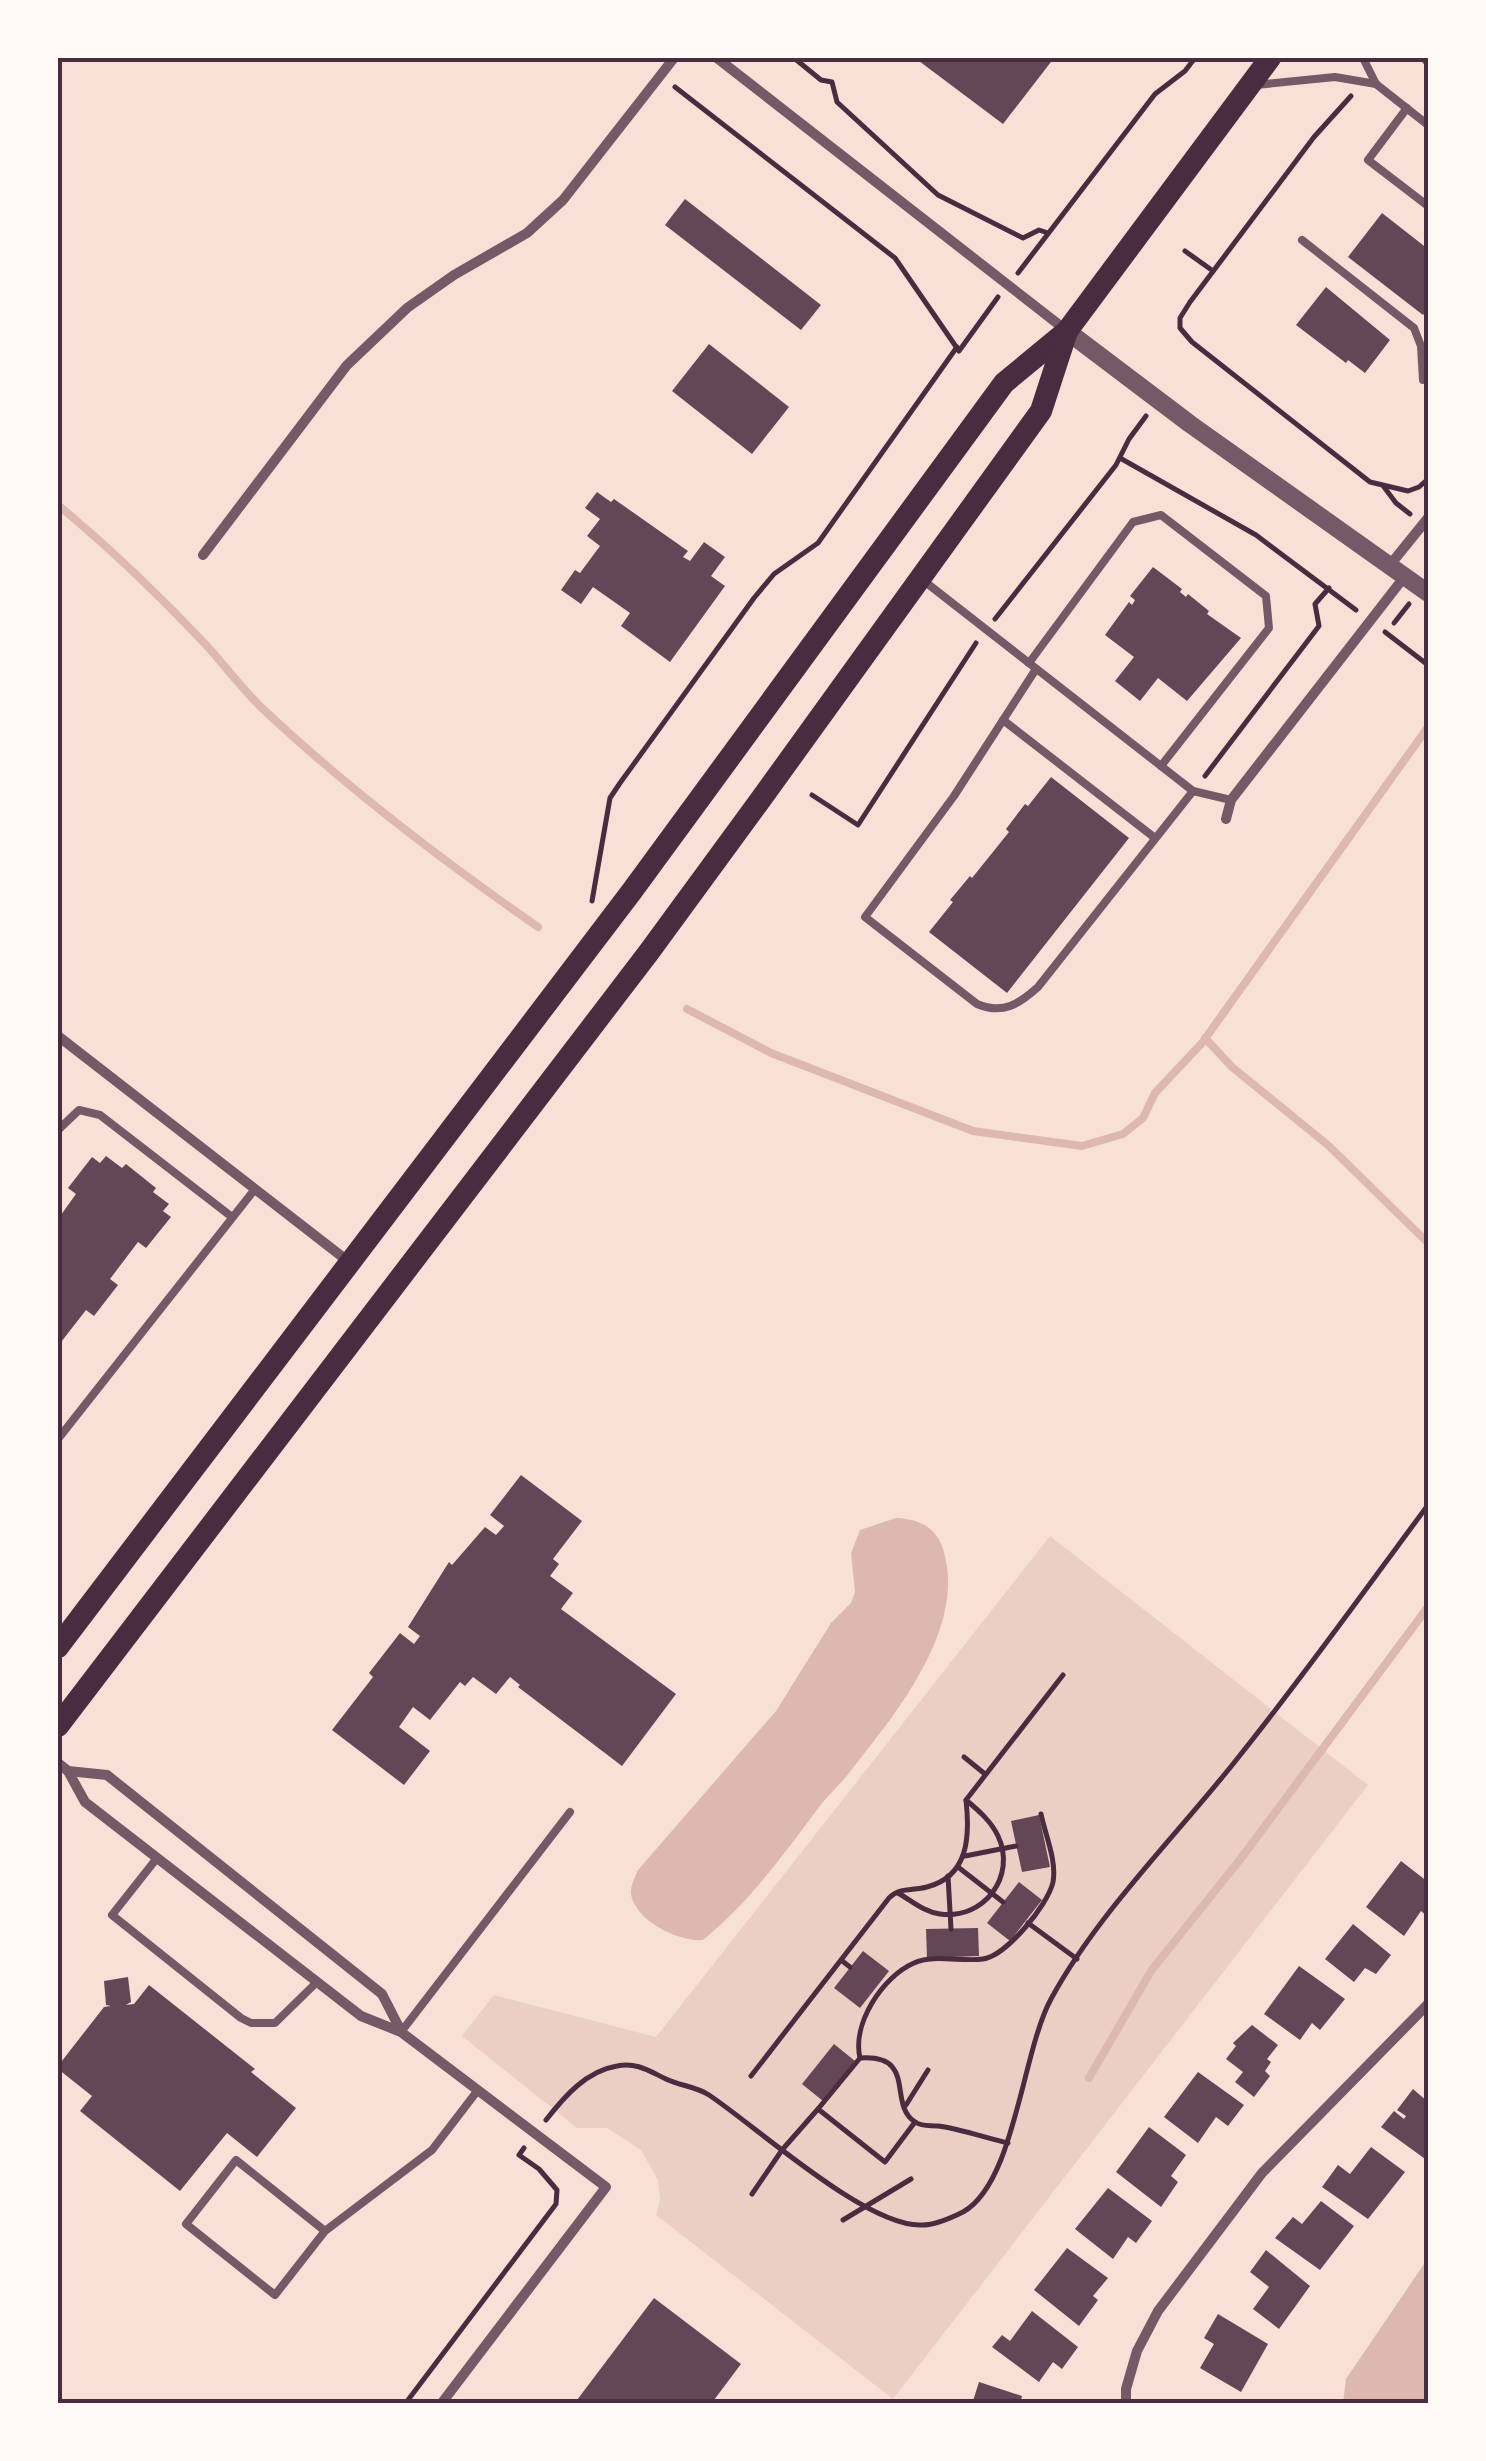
<svg xmlns="http://www.w3.org/2000/svg" width="1486" height="2461" viewBox="0 0 1486 2461" font-family="'PT Serif',serif">
<style>
.green{fill:#ebcfc5}
.water{fill:#dcb8b0}
.lines{fill:none;stroke-linecap:round;stroke-linejoin:round}
.stream{stroke:#dcb8b0;stroke-width:8}
.building{fill:#644757}
.path{stroke:#4a2c40;stroke-width:5}
.service{stroke:#755966;stroke-width:8}
.minor{stroke:#755966;stroke-width:10}
.tertiary{stroke:#755966;stroke-width:18}
.primary{stroke:#4a2c40;stroke-width:22}
.neatline{fill:none;stroke:#4a2c40;stroke-width:4}
</style>
<rect width="100%" height="100%" fill="#f7e1d7"/>
<path class="green" d="M 1050,1536 L 1368,1785 L 893,2399 L 656,2215 L 660,2200 L 658,2180 L 641,2150 L 607,2128 L 577,2128 L 462,2036 L 494,1995 L 656,2037 Z"/>
<g class="water">
<path d="M 896,1518 C 919,1519 936,1527 943,1549 C 968,1627 895,1715 849,1773 C 840,1785 828,1795 819,1807 C 784,1854 749,1903 703,1940 C 679,1942 635,1921 631,1894 C 630,1886 635,1878 638,1870 L 776,1711 L 831,1623 L 851,1603 L 855,1592 L 851,1553 L 860,1530 Z"/>
<path d="M 1428,2258 L 1428,2403 L 1343,2403 L 1346,2379 Z"/>
</g>
<g class="lines">
<g class="stream">
<path d="M 58,505 C 111,549 160,596 207,646 C 226,667 243,690 263,709 C 347,788 443,861 538,927"/>
<path d="M 687,1009 L 771,1053 L 973,1131 L 1082,1146 L 1123,1134 L 1143,1118 L 1155,1093 L 1202,1043 L 1428,727"/>
<path d="M 1205,1038 L 1232,1067 L 1329,1146 L 1428,1243"/>
<path d="M 1089,2078 L 1151,1971 L 1242,1857 L 1428,1607"/>
</g>
</g>
<g class="building">
<path d="M 915,58 L 1054,58 L 1003,124 Z"/>
<path d="M 685,199 L 821,305 L 801,330 L 665,225 Z"/>
<path d="M 1382,213 L 1428,249 L 1428,309 L 1423,315 L 1348,257 Z"/>
<path d="M 1326,287 L 1390,340 L 1365,373 L 1348,360 L 1346,363 L 1296,325 Z"/>
<path d="M 709,344 L 789,407 L 752,454 L 672,391 Z"/>
<path d="M 597,492 L 611,502 L 614,499 L 688,551 L 683,557 L 690,561 L 704,542 L 725,557 L 711,576 L 725,586 L 670,662 L 621,626 L 630,613 L 593,587 L 581,604 L 561,590 L 575,570 L 580,573 L 600,546 L 587,536 L 600,519 L 585,508 Z"/>
<path d="M 1153,567 L 1182,589 L 1180,592 L 1186,597 L 1188,594 L 1209,611 L 1207,614 L 1241,638 L 1187,701 L 1158,678 L 1140,701 L 1115,681 L 1134,657 L 1105,635 L 1129,602 L 1132,605 L 1135,600 L 1130,596 Z"/>
<path d="M 1051,777 L 1129,838 L 1007,993 L 929,932 L 953,902 L 950,900 L 970,876 L 972,878 L 1009,832 L 1006,829 L 1025,804 L 1028,806 Z"/>
<path d="M 106,1156 L 122,1168 L 126,1164 L 156,1188 L 153,1192 L 169,1204 L 163,1211 L 171,1217 L 146,1248 L 138,1242 L 110,1279 L 118,1285 L 94,1316 L 86,1310 L 58,1346 L 58,1219 L 76,1194 L 68,1188 L 92,1157 L 100,1163 Z"/>
<path d="M 521,1475 L 582,1521 L 553,1559 L 559,1564 L 550,1576 L 573,1593 L 561,1609 L 676,1694 L 622,1766 L 518,1687 L 520,1685 L 510,1677 L 496,1694 L 473,1677 L 465,1686 L 460,1682 L 430,1720 L 413,1707 L 399,1727 L 430,1751 L 404,1785 L 332,1730 L 373,1677 L 369,1673 L 400,1633 L 414,1644 L 420,1636 L 408,1627 L 449,1562 L 452,1565 L 485,1527 L 496,1535 L 504,1526 L 490,1515 Z"/>
<path d="M 1039,1815 L 1050,1867 L 1022,1872 L 1011,1821 Z"/>
<path d="M 1401,1861 L 1428,1882 L 1428,1917 L 1421,1911 L 1404,1936 L 1366,1907 Z"/>
<path d="M 1019,1882 L 1042,1900 L 1010,1941 L 987,1923 Z"/>
<path d="M 1353,1924 L 1391,1955 L 1376,1974 L 1365,1968 L 1354,1982 L 1325,1959 Z"/>
<path d="M 978,1928 L 979,1956 L 927,1958 L 926,1929 Z"/>
<path d="M 863,1951 L 889,1971 L 860,2008 L 834,1988 Z"/>
<path d="M 1299,1966 L 1345,1999 L 1320,2030 L 1312,2023 L 1300,2040 L 1264,2014 Z"/>
<path d="M 128,1977 L 131,2002 L 126,2005 L 134,2004 L 149,1985 L 255,2069 L 251,2072 L 296,2108 L 257,2157 L 227,2133 L 180,2191 L 80,2111 L 92,2096 L 58,2069 L 58,2066 L 104,2007 L 111,2006 L 106,2005 L 104,1981 Z"/>
<path d="M 1252,2025 L 1278,2045 L 1267,2059 L 1271,2062 L 1265,2071 L 1270,2076 L 1254,2097 L 1235,2082 L 1243,2072 L 1226,2059 L 1236,2046 L 1233,2043 Z"/>
<path d="M 834,2044 L 855,2061 L 823,2101 L 802,2084 Z"/>
<path d="M 1198,2072 L 1244,2105 L 1228,2126 L 1216,2117 L 1198,2143 L 1164,2117 Z"/>
<path d="M 1413,2089 L 1428,2102 L 1428,2161 L 1381,2127 L 1394,2111 L 1404,2119 L 1406,2116 L 1397,2110 Z"/>
<path d="M 1149,2127 L 1186,2155 L 1171,2176 L 1178,2182 L 1161,2207 L 1116,2172 Z"/>
<path d="M 1371,2147 L 1405,2172 L 1368,2219 L 1322,2187 L 1338,2165 L 1350,2174 Z"/>
<path d="M 1108,2188 L 1152,2221 L 1136,2243 L 1128,2237 L 1113,2259 L 1075,2229 Z"/>
<path d="M 1321,2201 L 1354,2226 L 1320,2270 L 1275,2238 L 1293,2217 L 1302,2224 Z"/>
<path d="M 1067,2248 L 1108,2278 L 1093,2296 L 1098,2300 L 1079,2326 L 1034,2290 Z"/>
<path d="M 1266,2250 L 1310,2286 L 1279,2329 L 1253,2309 L 1269,2287 L 1250,2272 Z"/>
<path d="M 654,2298 L 741,2364 L 711,2404 L 574,2404 Z"/>
<path d="M 1032,2311 L 1078,2347 L 1062,2369 L 1053,2362 L 1039,2382 L 992,2347 L 1002,2335 L 1010,2341 Z"/>
<path d="M 1218,2314 L 1268,2344 L 1241,2392 L 1200,2368 L 1214,2344 L 1204,2338 Z"/>
<path d="M 979,2382 L 1022,2396 L 1020,2404 L 972,2404 Z"/>
</g>
<g class="lines">
<g class="path">
<path d="M 794,58 L 821,80 L 832,82 L 837,102 L 938,195 L 1023,238 L 1039,230 L 1048,233"/>
<path d="M 675,87 L 895,258 L 959,351 L 998,297"/>
<path d="M 1351,96 L 1314,137 L 1190,302 L 1180,318 L 1180,328 L 1192,342 L 1370,482 L 1408,491 L 1419,487 L 1428,479"/>
<path d="M 1185,251 L 1213,271"/>
<path d="M 1018,273 L 1155,94 L 1185,71 L 1195,58"/>
<path d="M 1120,458 L 1256,535 L 1356,610"/>
<path d="M 1384,487 L 1396,503 L 1410,514"/>
<path d="M 995,619 L 1116,465 L 1129,439 L 1146,416"/>
<path d="M 1394,623 L 1409,604"/>
<path d="M 1385,632 L 1428,665"/>
<path d="M 1205,776 L 1319,626 L 1315,604 L 1329,588"/>
<path d="M 812,795 L 858,825 L 976,643"/>
<path d="M 592,901 L 610,798 L 620,783 L 754,598 L 774,574 L 818,543 L 957,347"/>
<path d="M 964,1757 L 985,1774"/>
<path d="M 965,1856 L 1016,1846"/>
<path d="M 958,1867 L 1003,1902"/>
<path d="M 948,1876 L 951,1929"/>
<path d="M 898,1893 C 912,1901 924,1912 940,1914 C 984,1920 1017,1876 998,1836 C 991,1821 978,1810 966,1800"/>
<path d="M 1028,1923 L 1077,1959"/>
<path d="M 841,1960 L 850,1967"/>
<path d="M 860,2058 L 818,2109 L 885,2162 L 915,2122"/>
<path d="M 751,2076 L 889,1898 C 900,1887 912,1891 927,1887 C 969,1876 970,1836 966,1800 L 1063,1675"/>
<path d="M 906,2105 L 928,2070"/>
<path d="M 546,2120 C 564,2097 586,2071 617,2066 C 637,2062 649,2071 666,2079 C 680,2086 695,2086 709,2095 C 757,2127 864,2225 920,2225 C 933,2226 951,2218 963,2212 C 1015,2183 1022,2052 1051,1999 C 1097,1914 1177,1835 1237,1759 C 1303,1677 1365,1590 1428,1505"/>
<path d="M 1008,2143 C 986,2138 961,2129 938,2126 C 930,2125 923,2127 915,2122 C 887,2104 918,2054 860,2058 C 852,2024 882,1977 914,1963 C 933,1954 962,1962 983,1959 C 1006,1956 1048,1905 1053,1882 C 1057,1861 1045,1834 1041,1814"/>
<path d="M 752,2194 L 782,2150 L 818,2109"/>
<path d="M 843,2220 L 911,2179"/>
<path d="M 405,2404 L 556,2204 L 557,2190 L 539,2169 L 519,2155 L 524,2148"/>
</g>
<g class="service">
<path d="M 1363,58 L 1376,84 L 1428,125"/>
<path d="M 1424,58 L 1428,63"/>
<path d="M 1256,85 L 1335,77 L 1376,84"/>
<path d="M 1407,108 L 1368,160 L 1428,206"/>
<path d="M 1302,240 L 1414,328 L 1421,346 L 1423,380"/>
<path d="M 924,581 L 1193,791 L 1231,800"/>
<path d="M 1029,663 L 1133,522 L 1161,515 L 1266,596 L 1269,628 L 1161,766"/>
<path d="M 1036,669 L 954,796 L 865,917 L 977,1004 C 1003,1015 1019,1004 1038,987 L 1193,791"/>
<path d="M 1003,720 L 1155,838"/>
<path d="M 58,1130 L 79,1110 L 100,1115 L 232,1217"/>
<path d="M 58,1439 L 255,1189"/>
<path d="M 157,1858 L 112,1915 L 241,2018 L 251,2023 L 275,2023 L 317,1982"/>
<path d="M 401,2032 L 570,1812"/>
<path d="M 325,2231 L 236,2160 L 186,2224 L 275,2295 L 325,2231 L 432,2150 L 478,2090"/>
</g>
<g class="minor">
<path d="M 717,58 L 1067,331"/>
<path d="M 203,555 L 347,365 L 407,308 L 454,275 L 527,233 L 563,200 L 674,58"/>
<path d="M 1390,565 L 1428,518"/>
<path d="M 1226,819 L 1231,800 L 1405,576"/>
<path d="M 58,1036 L 349,1262"/>
<path d="M 58,1763 L 68,1771 L 85,1802 L 361,2016 L 401,2032 L 606,2187 L 441,2404"/>
<path d="M 68,1771 L 107,1775 L 382,1994 L 401,2031"/>
<path d="M 1126,2404 L 1126,2389 L 1137,2351 L 1158,2311 L 1262,2173 L 1428,2004"/>
</g>
<path class="tertiary" d="M 1067,331 L 1190,424 L 1428,593"/>
<g class="primary">
<path d="M 58,1647 L 632,891 L 1004,383 L 1067,331 L 1270,58"/>
<path d="M 58,1726 L 649,952 L 761,799 L 1041,411 L 1067,331"/>
</g>
</g>
<rect width="1486" height="2461" fill="none" stroke="#fffaf5" stroke-width="120"/>
<rect x="60" y="60" width="1366" height="2341" class="neatline"/>
</svg>
